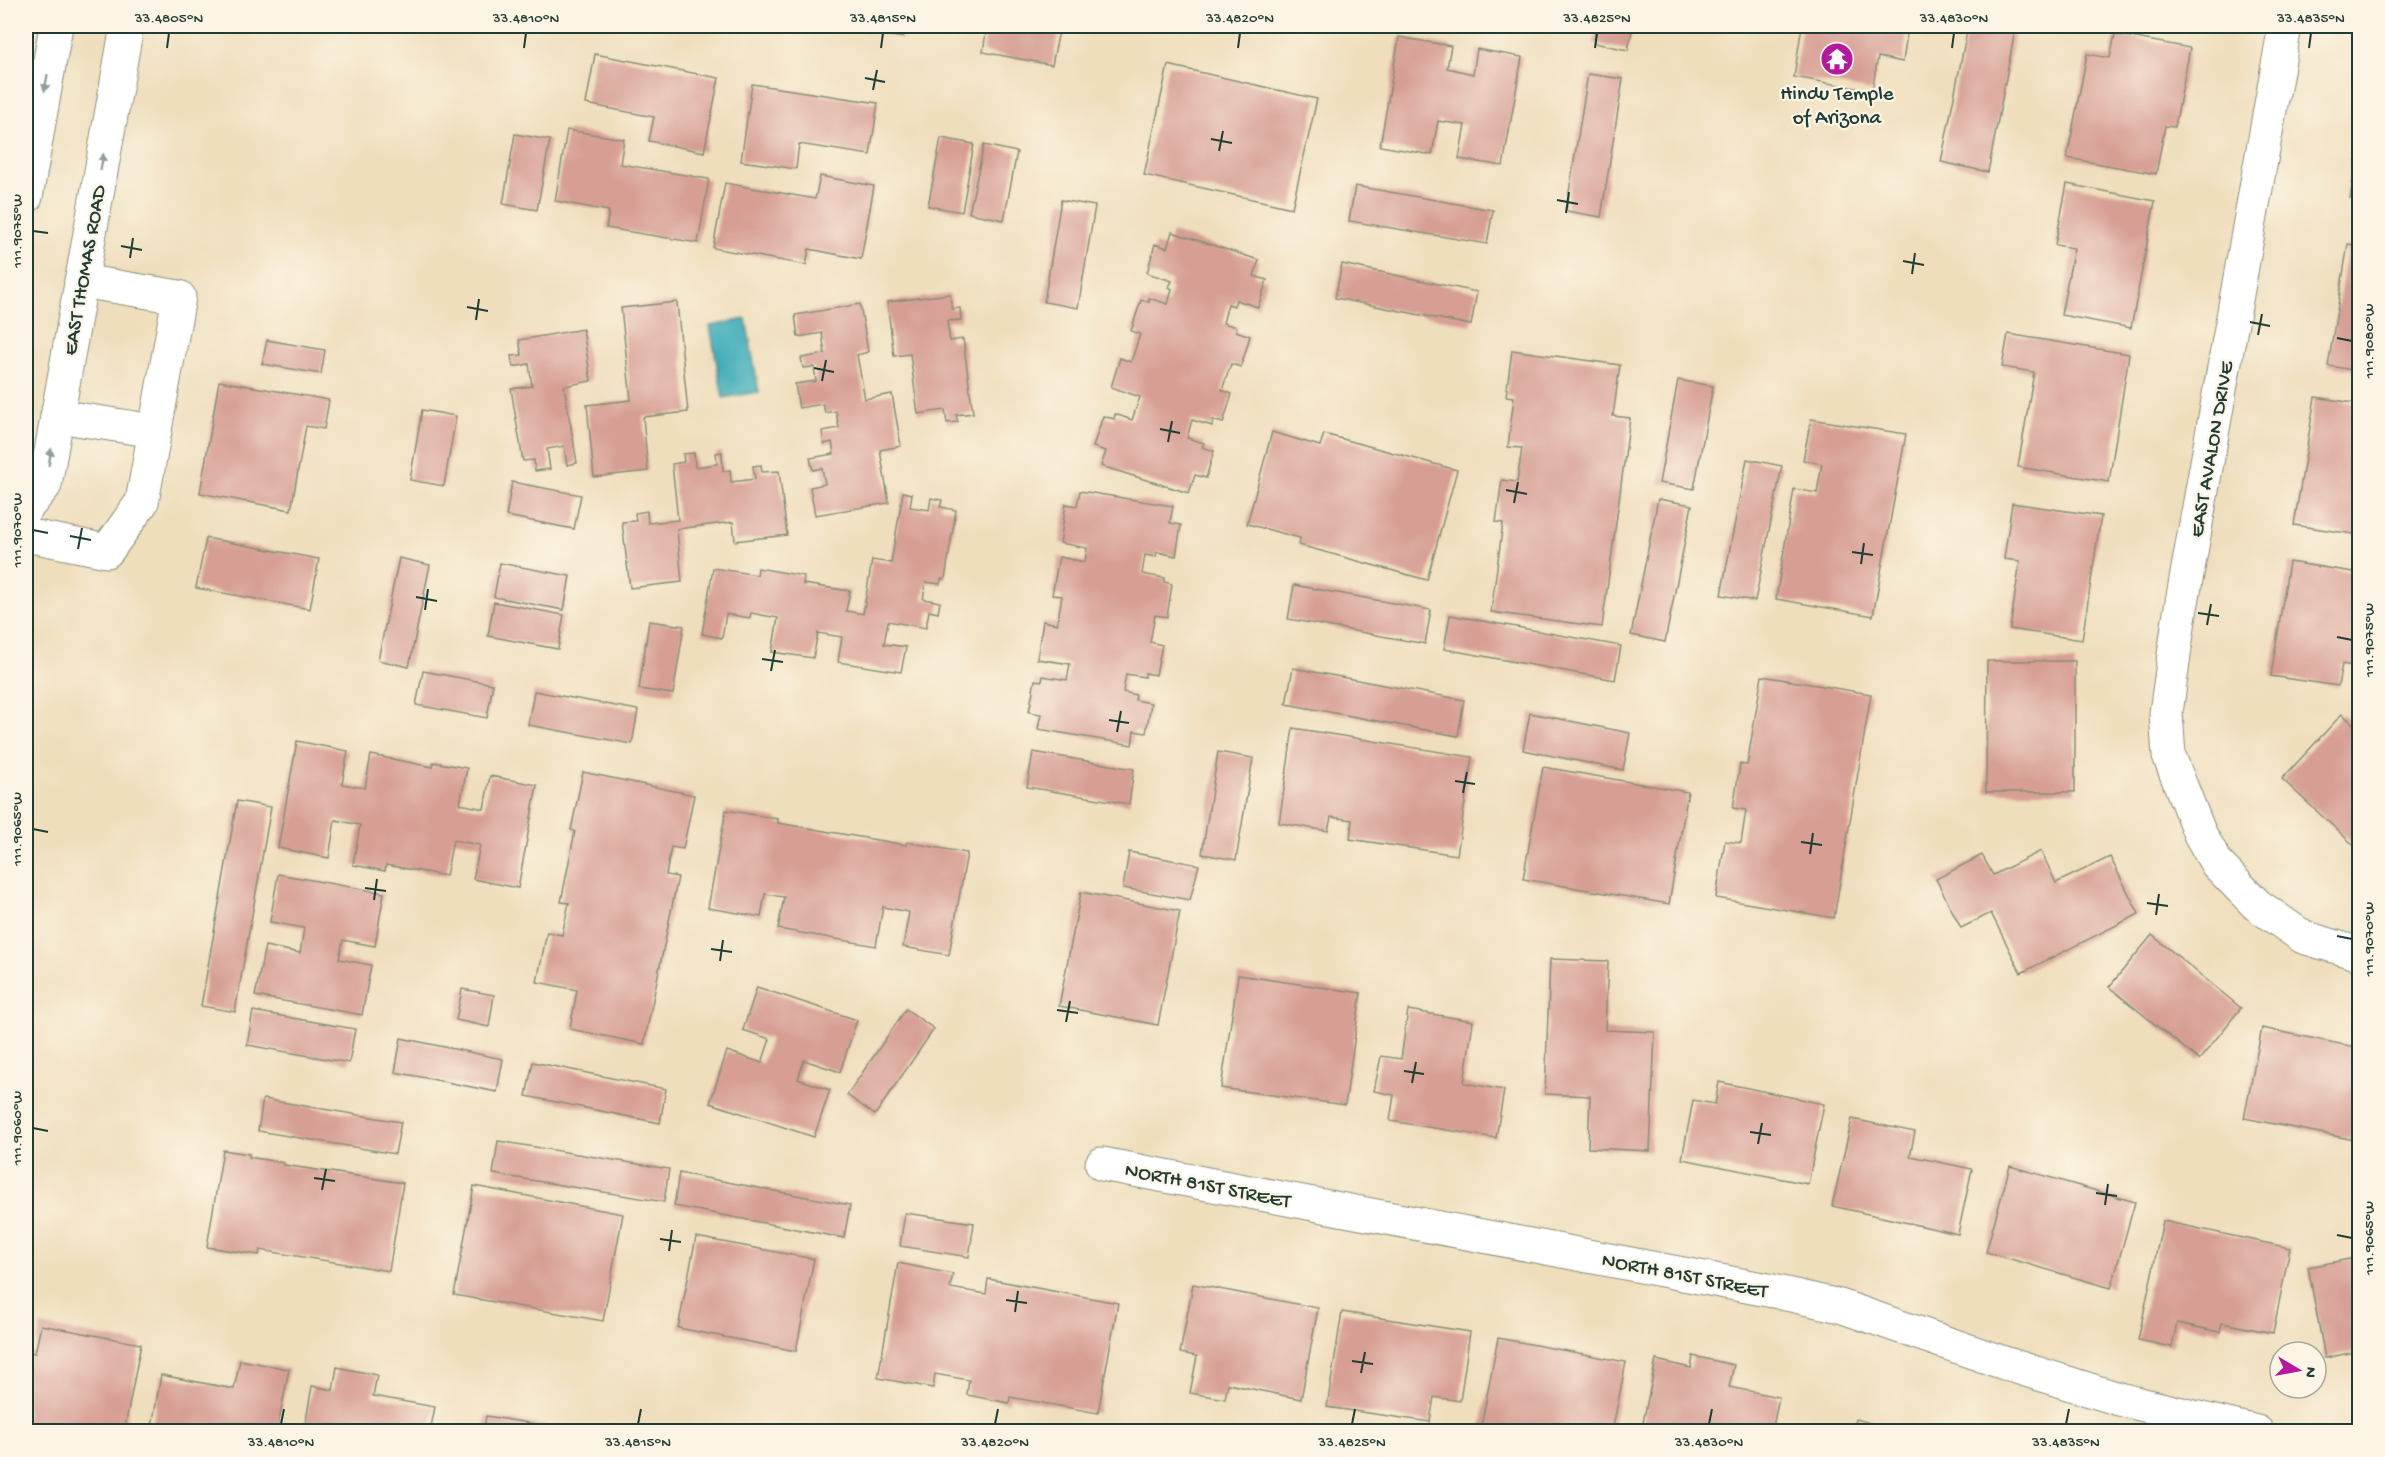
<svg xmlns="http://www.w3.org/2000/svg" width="2385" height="1457" viewBox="0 0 2385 1457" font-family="'Gochi Hand',sans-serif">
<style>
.water{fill:#3dacba;stroke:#2e7477;stroke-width:1.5}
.building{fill:#d79f94}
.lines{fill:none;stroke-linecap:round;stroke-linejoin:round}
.minor-casing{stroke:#878e78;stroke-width:35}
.major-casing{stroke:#878e78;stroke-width:35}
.minor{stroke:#fff;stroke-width:33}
.major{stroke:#fff;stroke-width:33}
.oneway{fill:#8f9e9a}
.ticks{fill:none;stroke:#1f3d34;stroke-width:2}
.labels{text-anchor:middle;stroke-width:4.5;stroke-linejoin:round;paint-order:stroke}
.poi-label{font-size:21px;fill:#1f3d34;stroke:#fcf5e5}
.street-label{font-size:21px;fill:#1f3d34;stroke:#fcf5e5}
.neatline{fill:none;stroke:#1f3d34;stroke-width:2}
.ticks-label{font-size:15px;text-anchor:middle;fill:#1f3d34}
</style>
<rect width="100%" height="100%" fill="#fcf5e5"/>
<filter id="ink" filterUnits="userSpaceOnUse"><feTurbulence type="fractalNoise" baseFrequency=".0167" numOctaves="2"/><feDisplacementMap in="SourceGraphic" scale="12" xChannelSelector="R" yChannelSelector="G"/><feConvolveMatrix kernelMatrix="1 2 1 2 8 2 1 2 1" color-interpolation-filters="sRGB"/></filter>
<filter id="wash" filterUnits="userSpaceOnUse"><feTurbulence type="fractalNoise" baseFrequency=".008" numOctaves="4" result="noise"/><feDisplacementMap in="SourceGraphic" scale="24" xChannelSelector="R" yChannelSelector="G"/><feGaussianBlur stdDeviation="1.35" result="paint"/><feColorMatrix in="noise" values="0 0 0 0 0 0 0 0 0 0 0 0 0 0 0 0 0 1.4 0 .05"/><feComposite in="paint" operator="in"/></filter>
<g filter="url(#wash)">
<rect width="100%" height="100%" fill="#efdebc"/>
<path class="water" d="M 746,319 L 759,392 L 723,398 L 710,326 Z"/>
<g id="blocks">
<g class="building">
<path d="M 838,26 L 906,26 L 903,38 Z"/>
<path d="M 987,26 L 1032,26 L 1059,31 L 1052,65 L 983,52 Z"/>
<path d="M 1597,26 L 1633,26 L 1628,50 L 1594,43 Z"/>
<path d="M 1802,26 L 1908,26 L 1903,62 L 1878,57 L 1872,91 L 1794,77 Z"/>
<path d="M 1968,26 L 1986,26 L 2015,31 L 1988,172 L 1941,162 Z"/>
<path d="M 2115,34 L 2190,48 L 2175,127 L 2165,126 L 2156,174 L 2067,158 L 2087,54 L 2110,58 Z"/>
<path d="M 1399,37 L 1451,46 L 1447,68 L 1473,74 L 1477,49 L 1522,57 L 1503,166 L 1459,159 L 1465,125 L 1438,121 L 1432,155 L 1380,146 Z"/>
<path d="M 595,54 L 719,78 L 704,152 L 649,141 L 654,117 L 586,104 Z"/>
<path d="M 1168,65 L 1317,99 L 1292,208 L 1144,175 Z"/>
<path d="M 1588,74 L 1623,79 L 1601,217 L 1566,211 Z"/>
<path d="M 752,84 L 878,103 L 870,155 L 799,144 L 796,169 L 741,161 Z"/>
<path d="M 567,130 L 624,139 L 620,164 L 709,179 L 698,243 L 606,228 L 609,211 L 555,201 Z"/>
<path d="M 515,134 L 550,140 L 537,210 L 503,204 Z"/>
<path d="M 941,138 L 974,144 L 962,212 L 928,206 Z"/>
<path d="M 984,145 L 1017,152 L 1004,220 L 969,213 Z"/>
<path d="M 2358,151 L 2360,151 L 2360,199 L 2350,198 Z"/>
<path d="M 820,176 L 874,186 L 861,259 L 809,249 L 806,265 L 713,248 L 725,183 L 815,199 Z"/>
<path d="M 2067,184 L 2155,201 L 2131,328 L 2061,315 L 2074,248 L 2055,245 Z"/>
<path d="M 1355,186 L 1493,210 L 1487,244 L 1349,221 Z"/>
<path d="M 1061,200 L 1095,206 L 1078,308 L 1044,302 Z"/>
<path d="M 1172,232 L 1259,260 L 1254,276 L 1267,280 L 1258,307 L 1236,300 L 1234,306 L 1228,304 L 1223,323 L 1237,327 L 1236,331 L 1250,336 L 1241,367 L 1231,364 L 1222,390 L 1232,394 L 1223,423 L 1213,420 L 1212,426 L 1192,420 L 1187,438 L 1204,443 L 1202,447 L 1214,451 L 1206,478 L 1195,475 L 1189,493 L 1101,466 L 1106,451 L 1093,447 L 1103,416 L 1114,419 L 1115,414 L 1132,420 L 1140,397 L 1111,387 L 1120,358 L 1131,362 L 1140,334 L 1131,331 L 1141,300 L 1149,302 L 1149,298 L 1168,304 L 1172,289 L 1169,287 L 1172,281 L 1147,273 L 1155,244 L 1167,248 Z"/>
<path d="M 2348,244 L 2360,246 L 2360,371 L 2328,366 Z"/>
<path d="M 1342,264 L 1477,292 L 1471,325 L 1335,298 Z"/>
<path d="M 950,294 L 952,309 L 960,308 L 961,320 L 947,321 L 950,341 L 963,339 L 973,413 L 956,415 L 958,422 L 947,423 L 945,410 L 918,414 L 910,354 L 894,356 L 887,302 Z"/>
<path d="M 677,302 L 688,412 L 643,417 L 648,471 L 594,477 L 587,405 L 631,400 L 621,308 Z"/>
<path d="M 860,304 L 868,352 L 857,355 L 865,399 L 892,394 L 901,446 L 880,450 L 889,503 L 815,515 L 810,487 L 825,484 L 822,468 L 813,470 L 810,458 L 834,454 L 832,442 L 824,444 L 822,431 L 839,428 L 836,411 L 825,413 L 823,404 L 799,408 L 795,384 L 816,381 L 814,367 L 803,368 L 801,358 L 825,354 L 822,333 L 798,337 L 795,315 Z"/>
<path d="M 583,329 L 591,381 L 564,386 L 577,463 L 567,465 L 564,446 L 547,449 L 550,469 L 535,471 L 534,460 L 523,461 L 511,389 L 532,386 L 529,364 L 513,367 L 511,356 L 522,355 L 519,340 Z"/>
<path d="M 2008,334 L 2129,354 L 2109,482 L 2018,467 L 2034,372 L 2002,367 Z"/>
<path d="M 267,340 L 325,350 L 321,374 L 262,364 Z"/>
<path d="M 1512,350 L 1620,365 L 1613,416 L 1630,418 L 1602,627 L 1491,612 L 1503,523 L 1496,522 L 1502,480 L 1517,482 L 1522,448 L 1508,447 L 1514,397 L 1506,396 Z"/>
<path d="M 1678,380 L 1713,386 L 1694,489 L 1659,483 Z"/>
<path d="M 219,381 L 329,400 L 324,429 L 306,426 L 291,510 L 200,493 Z"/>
<path d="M 2315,397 L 2360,404 L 2360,535 L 2294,525 Z"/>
<path d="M 422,410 L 456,416 L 444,486 L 410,480 Z"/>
<path d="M 1811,419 L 1906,434 L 1873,616 L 1776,599 L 1794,489 L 1817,493 L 1822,464 L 1803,460 Z"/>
<path d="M 1272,432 L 1320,446 L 1324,434 L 1457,470 L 1427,580 L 1299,545 L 1300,538 L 1247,524 Z"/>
<path d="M 722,452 L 723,471 L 730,470 L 731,482 L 755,479 L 753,466 L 761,465 L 762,472 L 779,471 L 787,535 L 735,541 L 733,522 L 677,529 L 682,582 L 630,588 L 622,522 L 636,521 L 635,513 L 647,511 L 648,523 L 678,520 L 672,464 L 684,462 L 683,454 L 694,453 L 695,467 L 717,464 L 716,453 Z"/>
<path d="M 1747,459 L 1782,466 L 1755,601 L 1721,595 Z"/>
<path d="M 512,482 L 581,495 L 574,529 L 506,516 Z"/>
<path d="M 1080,491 L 1173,506 L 1170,523 L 1181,525 L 1176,556 L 1157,552 L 1156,557 L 1145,555 L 1142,574 L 1165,578 L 1164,582 L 1172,584 L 1167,617 L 1155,615 L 1150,642 L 1162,645 L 1156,675 L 1145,673 L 1145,677 L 1126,674 L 1123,692 L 1136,695 L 1135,700 L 1151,703 L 1146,733 L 1134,731 L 1132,745 L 1038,729 L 1041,714 L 1029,712 L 1035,680 L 1042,681 L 1043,676 L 1067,680 L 1070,664 L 1037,659 L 1043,621 L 1057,624 L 1062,596 L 1052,595 L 1059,557 L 1085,562 L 1087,548 L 1060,543 L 1066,504 L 1077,506 Z"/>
<path d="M 903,492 L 912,494 L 910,507 L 929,510 L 931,498 L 942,500 L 940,507 L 956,510 L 945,579 L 941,579 L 940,584 L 926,582 L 923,599 L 940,602 L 938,613 L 929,611 L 926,628 L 888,621 L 884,644 L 906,647 L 901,672 L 838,662 L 842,637 L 818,633 L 813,658 L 772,652 L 778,618 L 751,613 L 750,618 L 726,614 L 722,638 L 702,634 L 713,568 L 757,575 L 758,568 L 804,576 L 803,584 L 850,591 L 846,611 L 863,614 L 872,560 L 891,563 Z"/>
<path d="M 1658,499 L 1692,505 L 1665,642 L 1631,635 Z"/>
<path d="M 2012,503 L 2101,516 L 2082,640 L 2010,629 L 2020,561 L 2004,559 Z"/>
<path d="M 206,538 L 319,559 L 310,609 L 196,588 Z"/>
<path d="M 399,558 L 430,565 L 409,667 L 378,660 Z"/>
<path d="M 2289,562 L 2360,573 L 2360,667 L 2342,664 L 2338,686 L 2271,676 Z"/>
<path d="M 500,563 L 570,576 L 564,610 L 494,597 Z"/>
<path d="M 1294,585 L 1431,610 L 1425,644 L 1288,619 Z"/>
<path d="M 494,602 L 564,615 L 558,649 L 488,636 Z"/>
<path d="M 1450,615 L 1621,646 L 1615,680 L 1444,649 Z"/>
<path d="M 649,621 L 684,626 L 673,694 L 639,689 Z"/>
<path d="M 1987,661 L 2075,661 L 2075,792 L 1986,792 Z"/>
<path d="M 1293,668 L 1464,700 L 1458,736 L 1286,704 Z"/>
<path d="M 423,671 L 493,684 L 487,718 L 416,705 Z"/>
<path d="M 1762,676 L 1871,694 L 1834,918 L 1716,898 L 1725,841 L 1741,843 L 1746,810 L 1733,808 L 1740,764 L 1747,765 Z"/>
<path d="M 534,691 L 638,710 L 632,744 L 528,725 Z"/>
<path d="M 1530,713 L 1630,733 L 1623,770 L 1523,750 Z"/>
<path d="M 2342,714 L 2360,730 L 2360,851 L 2282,779 Z"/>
<path d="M 1293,728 L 1472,757 L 1457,855 L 1350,839 L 1352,820 L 1331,817 L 1328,831 L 1279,823 Z"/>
<path d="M 297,741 L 348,751 L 342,784 L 365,788 L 371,755 L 433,767 L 433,762 L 467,768 L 460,804 L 484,809 L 490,776 L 537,785 L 518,888 L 473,879 L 480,845 L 453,840 L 446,876 L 386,865 L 385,871 L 353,865 L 360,825 L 335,820 L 329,858 L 278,848 Z"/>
<path d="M 1033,752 L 1134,769 L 1129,804 L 1027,787 Z"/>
<path d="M 1218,752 L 1253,758 L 1236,860 L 1202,854 Z"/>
<path d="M 1543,767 L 1688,792 L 1669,904 L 1523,879 Z"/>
<path d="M 583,772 L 694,795 L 683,849 L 671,847 L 666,875 L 678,877 L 644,1044 L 570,1029 L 577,990 L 537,982 L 547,932 L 562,935 L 569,903 L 561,902 L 575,831 L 571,830 Z"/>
<path d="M 237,801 L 271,807 L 235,1012 L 201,1006 Z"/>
<path d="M 726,810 L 778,819 L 778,823 L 906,845 L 907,842 L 967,853 L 949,955 L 903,947 L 909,912 L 883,907 L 876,946 L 778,929 L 784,897 L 765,894 L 761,917 L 708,908 Z"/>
<path d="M 2041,851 L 2056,883 L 2110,857 L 2139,914 L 2021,973 L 1991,913 L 1961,928 L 1936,879 L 1982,855 L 1993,875 Z"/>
<path d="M 1129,852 L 1199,865 L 1190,900 L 1123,888 Z"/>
<path d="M 278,874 L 384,893 L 375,946 L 343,940 L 339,959 L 371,965 L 362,1015 L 255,996 L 265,946 L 300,953 L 304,928 L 270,922 Z"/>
<path d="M 1081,892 L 1180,911 L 1158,1025 L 1059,1006 Z"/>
<path d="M 2152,935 L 2241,1008 L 2199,1060 L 2109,987 Z"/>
<path d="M 1550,959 L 1608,961 L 1605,1030 L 1655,1032 L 1650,1151 L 1588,1148 L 1590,1096 L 1545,1094 Z"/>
<path d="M 1238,975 L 1361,993 L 1345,1105 L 1221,1088 Z"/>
<path d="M 757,987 L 857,1020 L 840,1072 L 804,1060 L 798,1079 L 830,1090 L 814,1137 L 710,1103 L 727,1051 L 762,1063 L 770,1039 L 743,1030 Z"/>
<path d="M 462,989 L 494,995 L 489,1027 L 456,1020 Z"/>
<path d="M 906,1009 L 934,1029 L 875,1115 L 847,1095 Z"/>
<path d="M 1408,1010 L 1473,1021 L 1464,1083 L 1504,1090 L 1496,1138 L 1390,1121 L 1394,1095 L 1374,1091 L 1381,1056 L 1401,1059 Z"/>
<path d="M 253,1011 L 355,1029 L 349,1063 L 247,1045 Z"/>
<path d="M 2262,1028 L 2360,1048 L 2360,1141 L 2244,1118 Z"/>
<path d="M 401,1038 L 503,1059 L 497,1092 L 395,1072 Z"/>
<path d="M 533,1062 L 666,1089 L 660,1123 L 526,1096 Z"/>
<path d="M 1719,1082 L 1824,1104 L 1808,1184 L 1682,1159 L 1693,1100 L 1715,1104 Z"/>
<path d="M 263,1099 L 401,1122 L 395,1154 L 258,1131 Z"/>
<path d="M 1852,1119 L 1915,1132 L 1910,1156 L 1972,1169 L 1958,1234 L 1832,1206 Z"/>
<path d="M 498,1141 L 669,1169 L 664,1202 L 493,1174 Z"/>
<path d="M 223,1150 L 249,1154 L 249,1157 L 284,1163 L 284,1165 L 403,1183 L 389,1271 L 260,1250 L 259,1255 L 207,1247 Z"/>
<path d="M 2010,1166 L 2135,1202 L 2111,1288 L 1986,1252 Z"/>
<path d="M 679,1173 L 850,1205 L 844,1238 L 674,1206 Z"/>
<path d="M 474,1186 L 623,1214 L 603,1321 L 454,1295 Z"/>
<path d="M 905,1213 L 974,1223 L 969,1257 L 900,1246 Z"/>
<path d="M 2163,1221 L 2290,1248 L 2273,1333 L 2222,1323 L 2220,1332 L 2177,1323 L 2172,1347 L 2138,1340 Z"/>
<path d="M 696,1237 L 814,1259 L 796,1351 L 678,1328 Z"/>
<path d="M 2360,1257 L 2360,1351 L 2325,1358 L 2308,1267 Z"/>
<path d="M 898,1263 L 953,1274 L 950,1288 L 986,1294 L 988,1279 L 1118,1303 L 1098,1413 L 1010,1397 L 1009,1403 L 967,1395 L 969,1380 L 935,1374 L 933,1388 L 878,1378 Z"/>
<path d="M 1193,1284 L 1318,1308 L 1301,1399 L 1228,1384 L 1225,1399 L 1190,1393 L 1197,1356 L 1180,1353 Z"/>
<path d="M 1342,1312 L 1470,1332 L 1460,1401 L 1434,1397 L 1430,1422 L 1327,1407 Z"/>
<path d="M 41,1325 L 141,1344 L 124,1432 L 26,1432 L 26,1351 L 35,1353 Z"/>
<path d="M 1498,1338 L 1626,1362 L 1612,1432 L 1480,1432 Z"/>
<path d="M 1693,1356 L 1734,1365 L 1729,1387 L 1779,1397 L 1772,1432 L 1641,1432 L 1656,1360 L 1691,1368 Z"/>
<path d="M 240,1360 L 289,1369 L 277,1432 L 151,1432 L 161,1375 L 234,1389 Z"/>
<path d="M 337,1367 L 377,1375 L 373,1396 L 435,1407 L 430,1432 L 304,1432 L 312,1386 L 333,1390 Z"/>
<path d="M 486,1416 L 572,1430 L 572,1432 L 483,1432 Z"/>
<path d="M 1856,1419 L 1899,1431 L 1899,1432 L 1853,1432 Z"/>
</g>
</g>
</g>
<g filter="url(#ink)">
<use href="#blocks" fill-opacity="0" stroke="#878e78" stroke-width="1.5"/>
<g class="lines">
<g class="minor-casing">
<g id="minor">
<path d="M 2285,26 L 2179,619 L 2166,713 L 2169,756 L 2200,834 L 2217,864 L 2257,905 L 2303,937 L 2360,954"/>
<path d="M 57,416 L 155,431"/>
<path d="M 26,535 L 107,551 L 142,502 L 179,297 L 81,281"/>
<path d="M 1102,1164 L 1773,1291 L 1840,1306 L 2007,1364 L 2119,1399 L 2257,1432"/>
</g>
</g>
<g class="major-casing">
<g id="major">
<path d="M 26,197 L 56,26"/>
<path d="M 26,508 L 45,485 L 127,26"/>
</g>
</g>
<use href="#minor" class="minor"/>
<use href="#major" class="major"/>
</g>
<defs><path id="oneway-solid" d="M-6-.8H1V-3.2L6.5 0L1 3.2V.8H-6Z" transform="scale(1.5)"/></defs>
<g class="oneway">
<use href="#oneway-solid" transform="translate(46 83) rotate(100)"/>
<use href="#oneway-solid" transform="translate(102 162) rotate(-80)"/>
<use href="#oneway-solid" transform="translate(50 457) rotate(-81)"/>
</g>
</g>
<path class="ticks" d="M 167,48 L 169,33M 524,48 L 526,33M 881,48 L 883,33M 1238,48 L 1240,33M 1595,48 L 1597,33M 1952,48 L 1954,33M 2309,48 L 2311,33M 865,78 L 885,82M 873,90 L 877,70M 1211,139 L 1232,143M 1219,151 L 1223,131M 1557,200 L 1578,204M 1566,213 L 1569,192M 33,231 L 48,233M 121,246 L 142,250M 130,258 L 133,238M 1903,261 L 1924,265M 1912,274 L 1915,253M 467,307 L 488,311M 476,320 L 479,299M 2250,322 L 2270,326M 2258,335 L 2262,314M 2337,338 L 2352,341M 814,368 L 834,372M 822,381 L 826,360M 1160,429 L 1180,433M 1168,442 L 1172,421M 1506,490 L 1527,494M 1514,503 L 1518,482M 33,530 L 48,533M 70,536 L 91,540M 78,549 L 82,528M 1852,552 L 1873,555M 1861,564 L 1864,543M 416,597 L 437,601M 425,610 L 428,589M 2198,613 L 2219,616M 2207,625 L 2211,604M 2337,637 L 2352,640M 762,659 L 783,662M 771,671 L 775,650M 1109,720 L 1129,723M 1117,732 L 1121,711M 1455,781 L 1475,784M 1463,793 L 1467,772M 33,829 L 48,832M 1801,842 L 1822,845M 1810,854 L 1813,833M 365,888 L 386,891M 374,900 L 377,879M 2147,903 L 2168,906M 2156,915 L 2159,894M 2337,936 L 2352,939M 711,949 L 732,952M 720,961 L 723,940M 1057,1010 L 1078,1013M 1066,1022 L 1070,1001M 1404,1071 L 1424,1074M 1412,1083 L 1416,1062M 33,1128 L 48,1131M 1750,1132 L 1771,1135M 1758,1144 L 1762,1123M 314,1178 L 335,1181M 322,1190 L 326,1169M 2096,1193 L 2117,1196M 2105,1205 L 2108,1184M 2337,1235 L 2352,1238M 660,1239 L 681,1242M 669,1251 L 672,1230M 1006,1300 L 1027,1303M 1015,1312 L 1018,1291M 1352,1361 L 1373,1364M 1361,1373 L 1365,1352M 281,1424 L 284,1409M 638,1424 L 641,1409M 995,1424 L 998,1409M 1352,1424 L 1355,1409M 1709,1424 L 1712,1409M 2066,1424 L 2069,1409"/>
<defs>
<g id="temple-disc" transform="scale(1.725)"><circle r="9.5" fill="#b5179e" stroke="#fcf5e5"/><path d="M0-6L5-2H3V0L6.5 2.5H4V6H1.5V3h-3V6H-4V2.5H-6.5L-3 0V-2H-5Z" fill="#fff"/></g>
</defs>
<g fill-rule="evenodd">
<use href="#temple-disc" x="1837" y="59"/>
</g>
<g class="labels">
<g class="poi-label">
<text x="1837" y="99">Hindu Temple<tspan x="1837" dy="24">of Arizona</tspan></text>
</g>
<g class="street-label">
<text transform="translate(83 270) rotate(-80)" y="7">EAST THOMAS ROAD</text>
<text transform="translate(2210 449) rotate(-80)" y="7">EAST AVALON DRIVE</text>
<text transform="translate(1208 1184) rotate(11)" y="7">NORTH 81ST STREET</text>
<text transform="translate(1685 1274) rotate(11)" y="7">NORTH 81ST STREET</text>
</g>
</g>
<rect width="2385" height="1457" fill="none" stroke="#fcf5e5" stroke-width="66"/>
<g transform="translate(2298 1370) rotate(100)"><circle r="28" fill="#fcf5e5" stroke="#a4ab9e" stroke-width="1.5"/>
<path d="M0-4.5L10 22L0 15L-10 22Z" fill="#b5179e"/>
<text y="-9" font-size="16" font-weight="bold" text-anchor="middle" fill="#1f3d34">N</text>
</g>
<rect x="33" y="33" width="2319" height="1391" class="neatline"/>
<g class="ticks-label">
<text x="169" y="22">33.4805°N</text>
<text x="526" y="22">33.4810°N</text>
<text x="883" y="22">33.4815°N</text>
<text x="1240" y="22">33.4820°N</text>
<text x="1597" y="22">33.4825°N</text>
<text x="1954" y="22">33.4830°N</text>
<text x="2311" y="22">33.4835°N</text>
<text transform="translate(16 231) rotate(-90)" y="5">111.9075°W</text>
<text transform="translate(2368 341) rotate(-90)" y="5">111.9080°W</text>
<text transform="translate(16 530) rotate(-90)" y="5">111.9070°W</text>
<text transform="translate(2368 640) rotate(-90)" y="5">111.9075°W</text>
<text transform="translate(16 829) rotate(-90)" y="5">111.9065°W</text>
<text transform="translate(2368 939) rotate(-90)" y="5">111.9070°W</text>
<text transform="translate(16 1128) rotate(-90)" y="5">111.9060°W</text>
<text transform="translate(2368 1238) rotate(-90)" y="5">111.9065°W</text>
<text x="281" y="1446">33.4810°N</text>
<text x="638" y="1446">33.4815°N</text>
<text x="995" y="1446">33.4820°N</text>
<text x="1352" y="1446">33.4825°N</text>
<text x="1709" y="1446">33.4830°N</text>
<text x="2066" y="1446">33.4835°N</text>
</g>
</svg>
